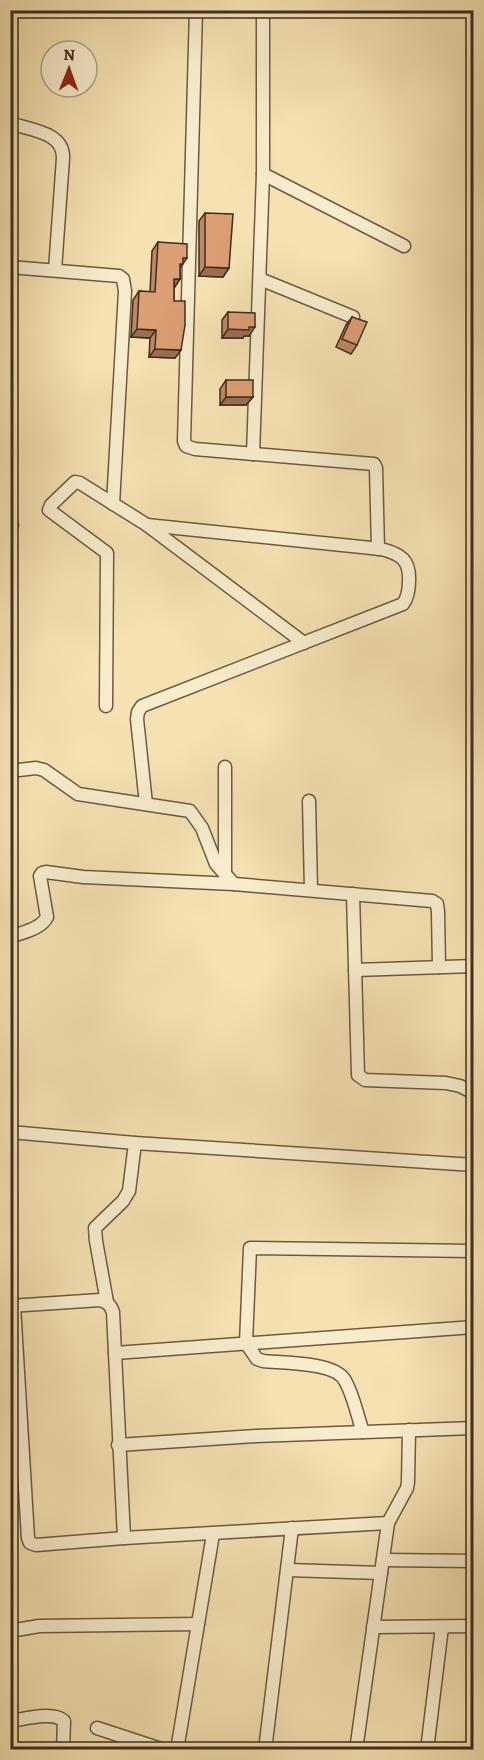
<svg xmlns="http://www.w3.org/2000/svg" width="484" height="1760" viewBox="0 0 484 1760" font-family="Alegreya,serif">
<style>
.lines{fill:none;stroke-linecap:round;stroke-linejoin:round}
.street-casing{stroke:#6d5a44;stroke-width:15}
.street{stroke:#f8eccd;stroke-width:12}
.wall{fill:#bd8864;stroke:#402d20;stroke-width:1.5}
.shaded-wall{fill:#9a6f51;stroke:#402d20;stroke-width:1.5}
.building{fill:#dc9e74;stroke:#402d20;stroke-width:1.5}
</style>
<rect width="100%" height="100%" fill="#f5e1b2"/>
<filter id="stains"><feTurbulence type="fractalNoise" baseFrequency=".00333" numOctaves="4"/><feColorMatrix values="0 0 0 0 .2 0 0 0 0 .09 0 0 0 0 .02 0 0 0 .5 -.17"/></filter>
<radialGradient id="worn" r=".72"><stop offset=".6" stop-color="#630" stop-opacity="0"/><stop offset="1" stop-color="#630" stop-opacity=".3"/></radialGradient>
<g class="lines">
<g class="street-casing">
<g id="street">
<path d="M 196,10 L 184,441 L 186,446 L 195,449 L 374,464 L 376,468 L 378,549"/>
<path d="M 10,123 C 30,130 64,132 63,158 L 55,270"/>
<path d="M 263,174 L 404,246"/>
<path d="M 10,267 L 119,276 L 123,279 L 125,291 L 113,504"/>
<path d="M 260,279 L 353,317"/>
<path d="M 253,454 L 263,174 L 263,10"/>
<path d="M 10,525 L 12,525"/>
<path d="M 106,706 L 107,553 L 49,510 L 51,505 L 75,482 L 80,483 L 147,525 L 304,643"/>
<path d="M 10,771 L 36,768 L 44,770 L 78,794 L 190,811 L 202,828 L 216,864 L 234,884"/>
<path d="M 309,801 L 311,890"/>
<path d="M 146,804 L 137,719 L 138,712 L 142,706 L 403,604 C 408,597 409,590 409,581 C 410,560 401,554 381,549 L 147,525"/>
<path d="M 225,875 L 225,767"/>
<path d="M 353,894 L 358,1075 L 365,1080 L 446,1083 L 460,1086 L 474,1093"/>
<path d="M 10,937 C 23,932 41,929 47,917 L 40,876 L 42,873 L 46,872 L 83,877 L 234,884 L 432,901 L 437,904 L 438,912 L 439,967"/>
<path d="M 355,970 L 474,966"/>
<path d="M 10,1132 L 135,1143 L 474,1165"/>
<path d="M 107,1302 L 96,1241 L 95,1228 L 123,1201 L 129,1191 L 135,1143"/>
<path d="M 10,1306 L 100,1300 C 107,1302 110,1304 113,1312 L 124,1538"/>
<path d="M 14,1306 L 28,1538 L 30,1543 L 36,1545 L 124,1538 L 388,1523"/>
<path d="M 115,1353 L 474,1327"/>
<path d="M 363,1432 C 357,1415 353,1393 344,1379 C 333,1362 283,1363 263,1361 L 257,1359 L 246,1343 L 250,1248 L 474,1251"/>
<path d="M 118,1445 L 256,1436 L 474,1428"/>
<path d="M 383,1560 L 474,1561"/>
<path d="M 288,1570 L 381,1573"/>
<path d="M 373,1627 L 474,1626"/>
<path d="M 10,1631 L 39,1626 L 198,1624"/>
<path d="M 10,1721 C 25,1719 53,1711 64,1721 L 63,1750"/>
<path d="M 97,1728 L 164,1750"/>
<path d="M 177,1750 L 213,1534"/>
<path d="M 265,1750 L 292,1528"/>
<path d="M 356,1750 L 388,1523 L 407,1488 L 408,1482 L 409,1430"/>
<path d="M 427,1750 L 442,1627"/>
</g>
</g>
<use href="#street" class="street"/>
</g>
<g class="wall">
<path d="M 205,213 L 229,268 L 223,277 L 199,276 L 199,221 Z"/>
<path d="M 158,242 L 187,258 L 180,268 L 180,279 L 174,288 L 174,301 L 181,350 L 175,358 L 149,357 L 150,338 L 131,337 L 133,300 L 139,291 L 150,292 L 152,251 Z"/>
<path d="M 228,312 L 249,336 L 244,336 L 243,338 L 222,338 L 222,320 Z"/>
<path d="M 352,317 L 357,345 L 351,354 L 336,347 L 346,325 Z"/>
<path d="M 226,380 L 253,397 L 246,405 L 220,405 L 220,389 Z"/>
</g>
<g class="shaded-wall">
<path d="M 205,267 L 229,268 L 223,277 L 199,276 Z"/>
<path d="M 174,279 L 180,279 L 174,288 Z"/>
<path d="M 249,327 L 255,327 L 249,336 L 244,336 L 243,338 L 222,338 L 228,329 Z"/>
<path d="M 137,329 L 156,330 L 150,338 L 131,337 Z"/>
<path d="M 155,349 L 181,350 L 175,358 L 149,357 Z"/>
<path d="M 226,397 L 253,397 L 246,405 L 220,405 Z"/>
</g>
<g class="building">
<path d="M 205,213 L 233,214 L 229,268 L 205,267 Z"/>
<path d="M 158,242 L 187,244 L 187,258 L 183,258 L 183,264 L 180,264 L 180,279 L 174,279 L 174,301 L 185,301 L 185,325 L 181,350 L 155,349 L 156,330 L 137,329 L 139,291 L 155,292 Z"/>
<path d="M 228,312 L 255,313 L 255,327 L 249,327 L 249,330 L 228,329 Z"/>
<path d="M 352,317 L 367,322 L 357,345 L 342,339 Z"/>
<rect x="226" y="380" width="27" height="17"/>
</g>
<rect width="484" height="1760" fill="none" stroke="#f5e1b2" stroke-width="36"/>
<rect x="12" y="12" width="460" height="1736" fill="none" stroke="#402d20" stroke-width="3"/>
<rect x="18" y="18" width="448" height="1724" fill="none" stroke="#402d20" stroke-width="1.5"/>
<g transform="translate(69 69) rotate(1)"><circle r="28" fill="#f8eccd" stroke="#aea088" stroke-width="1.5"/>
<path d="M0-4.5L10 22L0 15L-10 22Z" fill="#8f2418"/>
<text y="-9" font-size="16" font-weight="bold" text-anchor="middle" fill="#402d20">N</text>
</g>
<rect width="100%" height="100%" filter="url(#stains)"/>
<rect width="100%" height="100%" fill="url(#worn)"/>
</svg>
